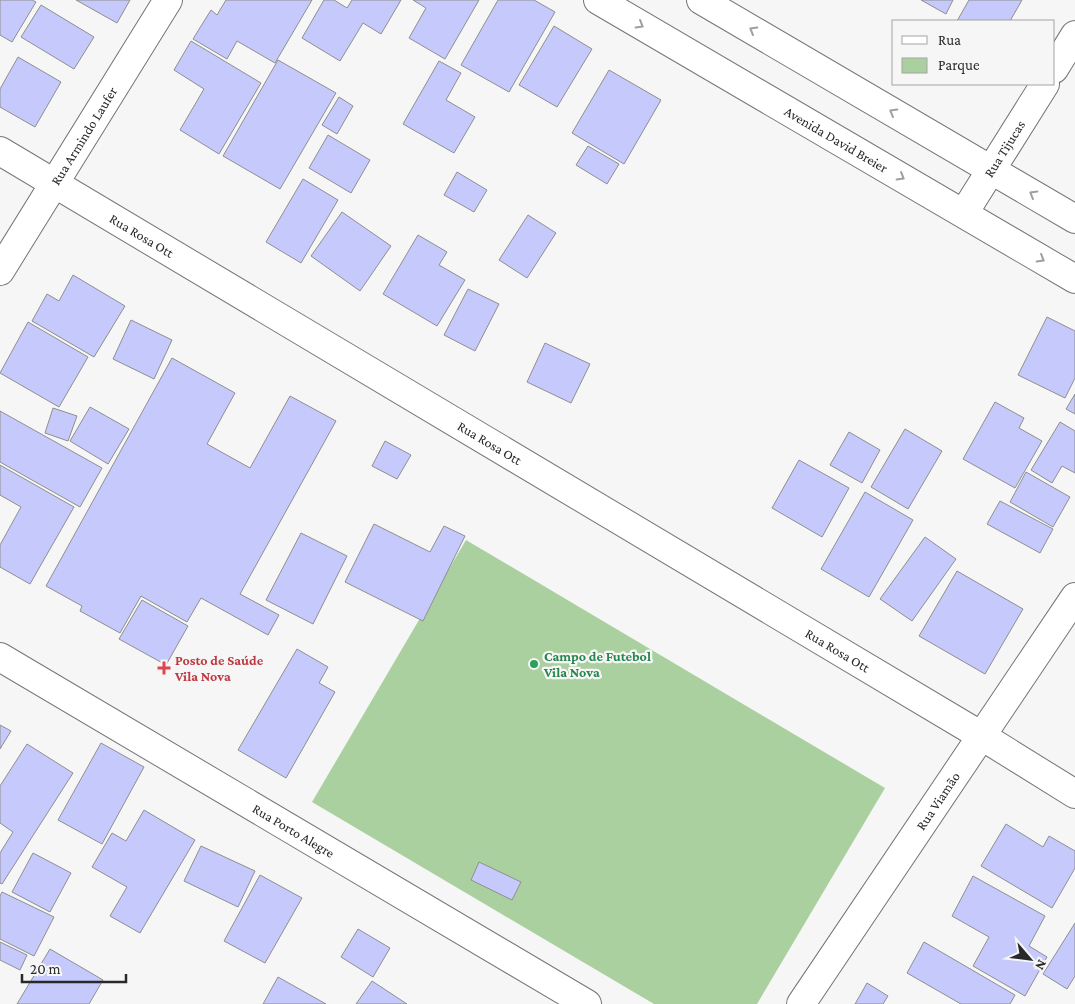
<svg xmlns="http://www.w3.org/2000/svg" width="1075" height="1004" viewBox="0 0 1075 1004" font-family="'Crimson Pro',serif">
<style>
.green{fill:#abd09f}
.building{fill:#c5c9fb;stroke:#8f8f90}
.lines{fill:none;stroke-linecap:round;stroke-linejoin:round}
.minor-casing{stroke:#757576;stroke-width:30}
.tertiary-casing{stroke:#757576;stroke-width:30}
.minor{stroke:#fff;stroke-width:28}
.tertiary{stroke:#fff;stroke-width:28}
.oneway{stroke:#9f9f9f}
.leisure-dot{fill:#2e9e5b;stroke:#f6f6f7;stroke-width:2}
.health-dot{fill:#e0444e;stroke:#f6f6f7;stroke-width:2}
.labels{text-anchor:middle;stroke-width:4.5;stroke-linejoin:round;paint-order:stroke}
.street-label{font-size:14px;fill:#292929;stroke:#f6f6f7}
.leisure-label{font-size:14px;font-weight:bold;fill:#27864d;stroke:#f6f6f7;text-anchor:start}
.health-label{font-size:14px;font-weight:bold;fill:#be3a42;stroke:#f6f6f7;text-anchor:start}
</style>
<rect width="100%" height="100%" fill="#f6f6f7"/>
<path class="green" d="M 466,540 L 885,788 L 757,1004 L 654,1004 L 312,802 Z"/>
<g class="building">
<path d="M 0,0 L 32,0 L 36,2 L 12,42 L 0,35 Z"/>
<path d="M 76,0 L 130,0 L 117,23 Z"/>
<path d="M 226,0 L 312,0 L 275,63 L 237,41 L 227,59 L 193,39 L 211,10 L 217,15 Z"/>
<path d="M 324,0 L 334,0 L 347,8 L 352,0 L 401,0 L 381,34 L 363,23 L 340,61 L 302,38 Z"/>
<path d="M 413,0 L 479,0 L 445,59 L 409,38 L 426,8 Z"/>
<path d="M 498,0 L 534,0 L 555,12 L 509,92 L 461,65 Z"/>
<path d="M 921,0 L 953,0 L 946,14 Z"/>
<path d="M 969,0 L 1022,0 L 1010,21 L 957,21 Z"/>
<path d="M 41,5 L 94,37 L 74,69 L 21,37 Z"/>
<path d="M 554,26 L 592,49 L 557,107 L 519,85 Z"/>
<path d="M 191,41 L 261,83 L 219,154 L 180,130 L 204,89 L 174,70 Z"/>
<path d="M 18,57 L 61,82 L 35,127 L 0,107 L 0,89 Z"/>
<path d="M 278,60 L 336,93 L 280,189 L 223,156 Z"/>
<path d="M 439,61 L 461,73 L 446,100 L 475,117 L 454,153 L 403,124 Z"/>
<path d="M 609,70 L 661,100 L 624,164 L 572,133 Z"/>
<path d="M 339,97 L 353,106 L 337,134 L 322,125 Z"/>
<path d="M 328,135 L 370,160 L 351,193 L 309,168 Z"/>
<path d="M 588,146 L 619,164 L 607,184 L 576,165 Z"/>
<path d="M 457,172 L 487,190 L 474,212 L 444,195 Z"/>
<path d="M 303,179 L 338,200 L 301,263 L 266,242 Z"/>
<path d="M 342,212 L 391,246 L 360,291 L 311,256 Z"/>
<path d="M 528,215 L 556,233 L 527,278 L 499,260 Z"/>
<path d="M 418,235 L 447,252 L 439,265 L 465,280 L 437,326 L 383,294 Z"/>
<path d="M 73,275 L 125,306 L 94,357 L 32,321 L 47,294 L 59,301 Z"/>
<path d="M 468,289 L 499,304 L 475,351 L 444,335 Z"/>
<path d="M 1047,317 L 1075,331 L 1075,378 L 1065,398 L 1018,375 Z"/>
<path d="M 131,320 L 172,340 L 154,379 L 113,359 Z"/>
<path d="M 28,322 L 88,357 L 59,407 L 0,373 Z"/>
<path d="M 545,343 L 590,364 L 571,403 L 527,382 Z"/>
<path d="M 172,358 L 235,393 L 207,444 L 250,468 L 290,396 L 336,421 L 240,594 L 279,615 L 268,635 L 201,598 L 187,622 L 141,596 L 120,633 L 80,611 L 82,606 L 46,586 Z"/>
<path d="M 1075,394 L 1075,414 L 1066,409 Z"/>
<path d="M 995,402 L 1024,418 L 1019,428 L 1042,441 L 1015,488 L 963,459 Z"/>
<path d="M 90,407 L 129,429 L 108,464 L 70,441 Z"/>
<path d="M 53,408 L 77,416 L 68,441 L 45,433 Z"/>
<path d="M 0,411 L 102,468 L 80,507 L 0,462 Z"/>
<path d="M 1060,422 L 1075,431 L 1075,473 L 1062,466 L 1052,483 L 1031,470 Z"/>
<path d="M 905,429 L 942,451 L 908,509 L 871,487 Z"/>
<path d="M 849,432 L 880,450 L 862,483 L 830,465 Z"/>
<path d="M 385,441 L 411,455 L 397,479 L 372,466 Z"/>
<path d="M 799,460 L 849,488 L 822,537 L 772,508 Z"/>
<path d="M 0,465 L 74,507 L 30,584 L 0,567 L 0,545 L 21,507 L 0,495 Z"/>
<path d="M 1026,472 L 1070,497 L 1053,527 L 1010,502 Z"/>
<path d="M 865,492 L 913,520 L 869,597 L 821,569 Z"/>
<path d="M 1000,501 L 1053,529 L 1040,553 L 987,524 Z"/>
<path d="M 374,524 L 430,552 L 444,526 L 465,536 L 423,621 L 345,582 Z"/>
<path d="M 301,533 L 347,556 L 313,624 L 266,600 Z"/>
<path d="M 925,537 L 956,559 L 912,621 L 880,599 Z"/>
<path d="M 957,571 L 1023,609 L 985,674 L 919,636 Z"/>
<path d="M 142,600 L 188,626 L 166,665 L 119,639 Z"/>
<path d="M 297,649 L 328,667 L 319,683 L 335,692 L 286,778 L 238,750 Z"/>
<path d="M 0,725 L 11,731 L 0,749 Z"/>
<path d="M 101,743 L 144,767 L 102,844 L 58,820 Z"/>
<path d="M 27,744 L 73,773 L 2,884 L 0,883 L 0,853 L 13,832 L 0,823 L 0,786 Z"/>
<path d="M 144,810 L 195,840 L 140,933 L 110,916 L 127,887 L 92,867 L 112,833 L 126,841 Z"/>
<path d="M 1006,824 L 1043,847 L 1049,836 L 1075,851 L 1075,868 L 1052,908 L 981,866 Z"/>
<path d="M 201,846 L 255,871 L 238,907 L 184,881 Z"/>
<path d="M 33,853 L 71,873 L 50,912 L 12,892 Z"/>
<path d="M 479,862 L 521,882 L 512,900 L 471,880 Z"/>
<path d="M 260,875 L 302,898 L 265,963 L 224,941 Z"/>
<path d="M 973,876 L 1045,916 L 1029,946 L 1047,957 L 1025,996 L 973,966 L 989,937 L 952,916 Z"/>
<path d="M 2,892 L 54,917 L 34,956 L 0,939 L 0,896 Z"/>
<path d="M 1075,923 L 1075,976 L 1067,989 L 1043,974 Z"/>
<path d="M 358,929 L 390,948 L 373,977 L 341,957 Z"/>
<path d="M 0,942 L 27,955 L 20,970 L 0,960 Z"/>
<path d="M 924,942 L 1015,995 L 1010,1004 L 961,1004 L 907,973 Z"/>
<path d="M 50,949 L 103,980 L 89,1004 L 17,1004 Z"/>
<path d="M 278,977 L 326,1004 L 263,1004 Z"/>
<path d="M 372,981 L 407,1004 L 356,1004 Z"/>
<path d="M 867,983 L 888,996 L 883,1004 L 855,1004 Z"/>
</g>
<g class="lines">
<g class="minor-casing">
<g id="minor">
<path id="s1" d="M 598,0 L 1075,279"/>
<path d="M 701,0 L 1075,219"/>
<path d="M 1054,69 L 1075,35"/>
<path id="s2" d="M 0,151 L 980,735 L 1075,794"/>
<path id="s3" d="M 964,213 L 1045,84"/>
<path id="s4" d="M 0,657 L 587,1004"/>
<path id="s5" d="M 801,1004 L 1075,597"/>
</g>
</g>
<g class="tertiary-casing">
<g id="tertiary">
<path id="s6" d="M 0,271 L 168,0"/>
</g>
</g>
<use href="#minor" class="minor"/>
<use href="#tertiary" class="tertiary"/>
</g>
<defs><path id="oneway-chevron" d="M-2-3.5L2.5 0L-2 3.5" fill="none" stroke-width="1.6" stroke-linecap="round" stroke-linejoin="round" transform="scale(1.25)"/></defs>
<g class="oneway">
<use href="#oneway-chevron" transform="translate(640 25) rotate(30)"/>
<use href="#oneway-chevron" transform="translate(753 30) rotate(-150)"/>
<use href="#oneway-chevron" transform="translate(893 112) rotate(-150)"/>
<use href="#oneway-chevron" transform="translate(901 177) rotate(30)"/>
<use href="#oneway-chevron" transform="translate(1033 194) rotate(-150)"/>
<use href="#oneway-chevron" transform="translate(1041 259) rotate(31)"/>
</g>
<circle class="leisure-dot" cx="534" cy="664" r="5"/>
<path class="health-dot" d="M161.5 660.5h5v5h5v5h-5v5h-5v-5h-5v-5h5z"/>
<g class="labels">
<g class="street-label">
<text dy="5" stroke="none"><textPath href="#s6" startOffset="159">Rua Armindo Laufer</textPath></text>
<text dy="5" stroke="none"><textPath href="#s1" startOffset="276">Avenida David Breier</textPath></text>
<text dy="5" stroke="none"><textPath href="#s3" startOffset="76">Rua Tijucas</textPath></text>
<text dy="5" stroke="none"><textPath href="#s2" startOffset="165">Rua Rosa Ott</textPath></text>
<text dy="5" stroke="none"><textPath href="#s2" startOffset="570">Rua Rosa Ott</textPath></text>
<text dy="5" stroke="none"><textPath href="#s2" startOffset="975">Rua Rosa Ott</textPath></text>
<text dy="5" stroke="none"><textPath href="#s5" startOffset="245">Rua Viamão</textPath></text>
<text dy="5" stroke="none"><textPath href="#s4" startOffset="341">Rua Porto Alegre</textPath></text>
</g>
<g class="leisure-label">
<text x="544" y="661">Campo de Futebol<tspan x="544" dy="16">Vila Nova</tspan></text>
</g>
<g class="health-label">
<text x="175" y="665">Posto de Saúde<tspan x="175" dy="16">Vila Nova</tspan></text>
</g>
</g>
<rect x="892" y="20" width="162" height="65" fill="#f6f6f7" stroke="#a4a4a5"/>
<rect x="902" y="36" width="25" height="8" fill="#ffffff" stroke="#a4a4a5"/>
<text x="938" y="45" font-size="15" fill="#292929">Rua</text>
<rect x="902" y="58" width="25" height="15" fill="#abd09f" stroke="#a4a4a5"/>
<text x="938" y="70" font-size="15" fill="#292929">Parque</text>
<g transform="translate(1030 959) rotate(118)" stroke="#f6f6f7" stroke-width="4" paint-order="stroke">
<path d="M0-4L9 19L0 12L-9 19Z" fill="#292929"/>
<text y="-8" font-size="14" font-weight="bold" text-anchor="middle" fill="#292929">N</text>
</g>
<path d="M22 974v8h104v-8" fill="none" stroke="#292929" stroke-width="2.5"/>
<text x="30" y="974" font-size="15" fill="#292929" stroke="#f6f6f7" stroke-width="4" paint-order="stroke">20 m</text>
</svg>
